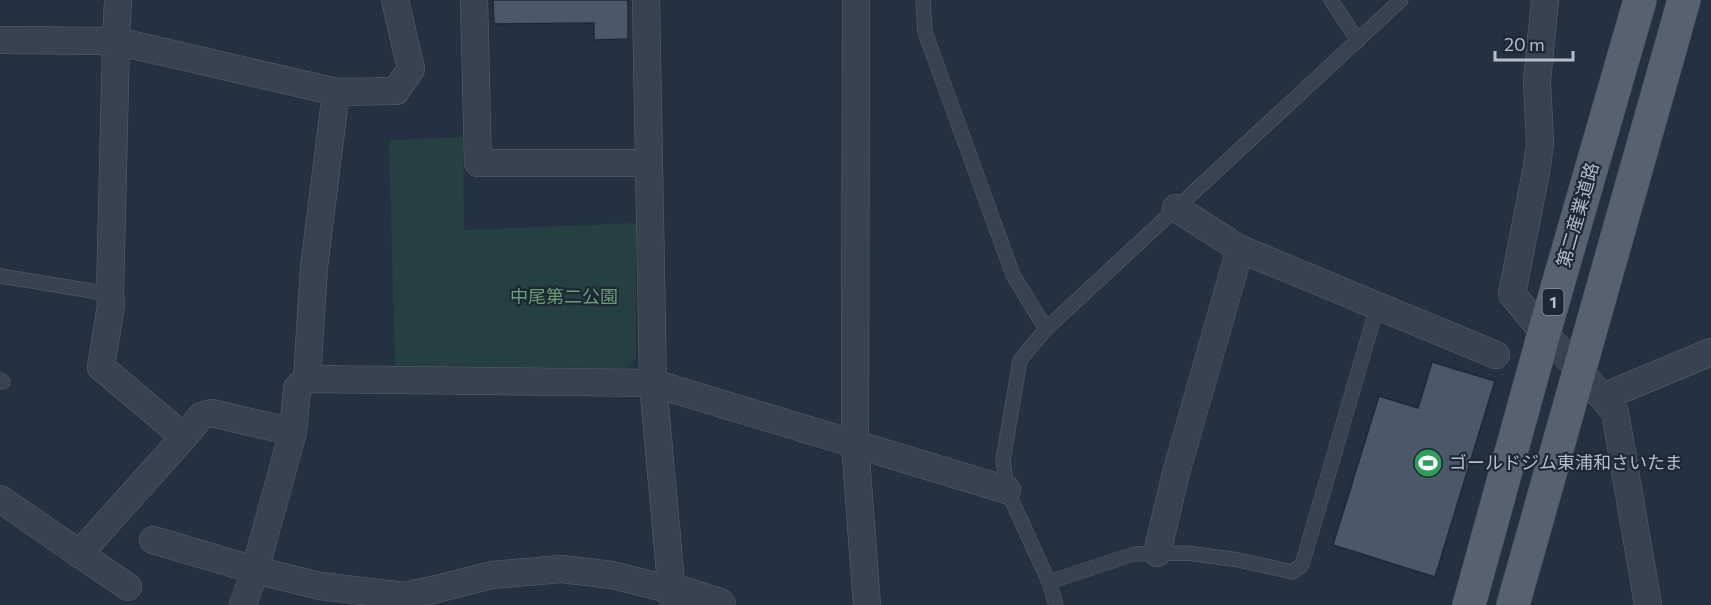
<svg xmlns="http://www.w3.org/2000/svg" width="1711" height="605" viewBox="0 0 1711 605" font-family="Commissioner,'Noto Sans JP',sans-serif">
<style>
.green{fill:#263f42}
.building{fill:#4a586a;stroke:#1f2a37;stroke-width:1.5}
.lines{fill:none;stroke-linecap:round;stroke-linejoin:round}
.service-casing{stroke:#56616e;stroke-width:15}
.minor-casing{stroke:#56616e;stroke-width:28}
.tertiary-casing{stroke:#56616e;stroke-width:34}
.primary-casing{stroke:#424c59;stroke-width:34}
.service{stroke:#394350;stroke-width:14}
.minor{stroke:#394350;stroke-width:27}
.tertiary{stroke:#394350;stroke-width:33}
.primary{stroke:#576270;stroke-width:33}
.labels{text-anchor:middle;stroke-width:4.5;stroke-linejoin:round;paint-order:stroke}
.shield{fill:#1d2835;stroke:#87919e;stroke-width:1.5}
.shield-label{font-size:16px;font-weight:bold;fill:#b5becb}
.street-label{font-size:18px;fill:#b5becb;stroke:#1d2835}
.park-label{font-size:18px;fill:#6b9c76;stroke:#1d2835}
.poi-label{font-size:18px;fill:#b5becb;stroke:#1d2835;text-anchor:start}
</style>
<rect width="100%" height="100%" fill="#243141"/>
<path class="green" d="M 463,137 L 464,230 L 636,223 L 636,359 L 626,368 L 395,366 L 389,140 Z"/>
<g class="building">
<path d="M 493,0 L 628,0 L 628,39 L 594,40 L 594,23 L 494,24 Z"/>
<path d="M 1432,362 L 1495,381 L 1435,577 L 1333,545 L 1379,396 L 1418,408 Z"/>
</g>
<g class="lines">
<g class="service-casing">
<g id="service">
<path d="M 923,0 L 925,32 L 1013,275 L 1046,329"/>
<path d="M 1331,0 L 1358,41"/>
<path d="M 0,276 L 110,294"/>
<path d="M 0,380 L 3,382"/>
<path d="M 1049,582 L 1134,554 L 1187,553 L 1239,560 L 1292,572 L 1302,565 L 1377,307"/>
<path d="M 1056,605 L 1049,582 L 1007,490 L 1003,460 L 1020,360 L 1046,329 L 1401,0"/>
</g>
</g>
<g class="minor-casing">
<g id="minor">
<path d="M 118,0 L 116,41 L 336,92 L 396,91 L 411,69 L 395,0"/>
<path d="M 474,0 L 478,163 L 648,163"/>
<path d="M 646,0 L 653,383 L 673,605"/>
<path d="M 856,0 L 855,444 L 867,605"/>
<path d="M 1545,0 L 1537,81 L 1540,144 L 1536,172 L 1512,294 L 1544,333 L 1579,370 L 1615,412 L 1648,605"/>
<path d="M 0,40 L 116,41 L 110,294 L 111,305 L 101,367 L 184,437"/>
<path d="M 1176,208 L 1240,249 L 1496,355"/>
<path d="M 307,379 L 314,267 L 336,92"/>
<path d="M 1603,397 L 1711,352"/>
<path d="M 0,499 L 128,587"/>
<path d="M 153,540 L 255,570 L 320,586 L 404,596 L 437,589 L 492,575 L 562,569 L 612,575 L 672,590"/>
<path d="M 1157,553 L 1176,473 L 1240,249"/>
<path d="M 79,554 L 184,437 L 201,416 L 212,413 L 293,432 L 297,388 L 307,379 L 653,383 L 1007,490"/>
<path d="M 243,605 L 255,570 L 293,432"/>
</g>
</g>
<g class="tertiary-casing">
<path id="tertiary" d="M 672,590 L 719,605"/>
</g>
<g class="primary-casing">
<g id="primary">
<path d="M 1469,605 L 1544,333 L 1640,0"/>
<path d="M 1513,605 L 1684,0"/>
</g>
</g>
<use href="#service" class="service"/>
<use href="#minor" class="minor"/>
<use href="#tertiary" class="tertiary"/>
<use href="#primary" class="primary"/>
</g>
<defs>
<g id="stadium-disc" transform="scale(1.5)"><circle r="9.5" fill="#2e9e5b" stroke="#1d2835"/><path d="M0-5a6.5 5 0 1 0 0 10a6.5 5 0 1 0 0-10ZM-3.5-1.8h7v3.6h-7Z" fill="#fff"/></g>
</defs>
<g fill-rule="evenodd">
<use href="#stadium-disc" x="1428" y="463"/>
</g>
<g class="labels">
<rect class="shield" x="1542.5" y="289" width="21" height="26" rx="4.5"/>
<g class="shield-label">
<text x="1553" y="308">1</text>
</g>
<g class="street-label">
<text transform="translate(1578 215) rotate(-74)" y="6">第二産業道路</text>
</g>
<g class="park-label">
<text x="564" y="303">中尾第二公園</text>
</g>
<g class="poi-label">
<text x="1449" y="469">ゴールドジム東浦和さいたま</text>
</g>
</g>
<path d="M1495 51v9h78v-9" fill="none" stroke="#b5becb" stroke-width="3"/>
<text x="1504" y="51" font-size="18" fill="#b5becb" stroke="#1d2835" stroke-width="4.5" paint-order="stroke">20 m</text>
</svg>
